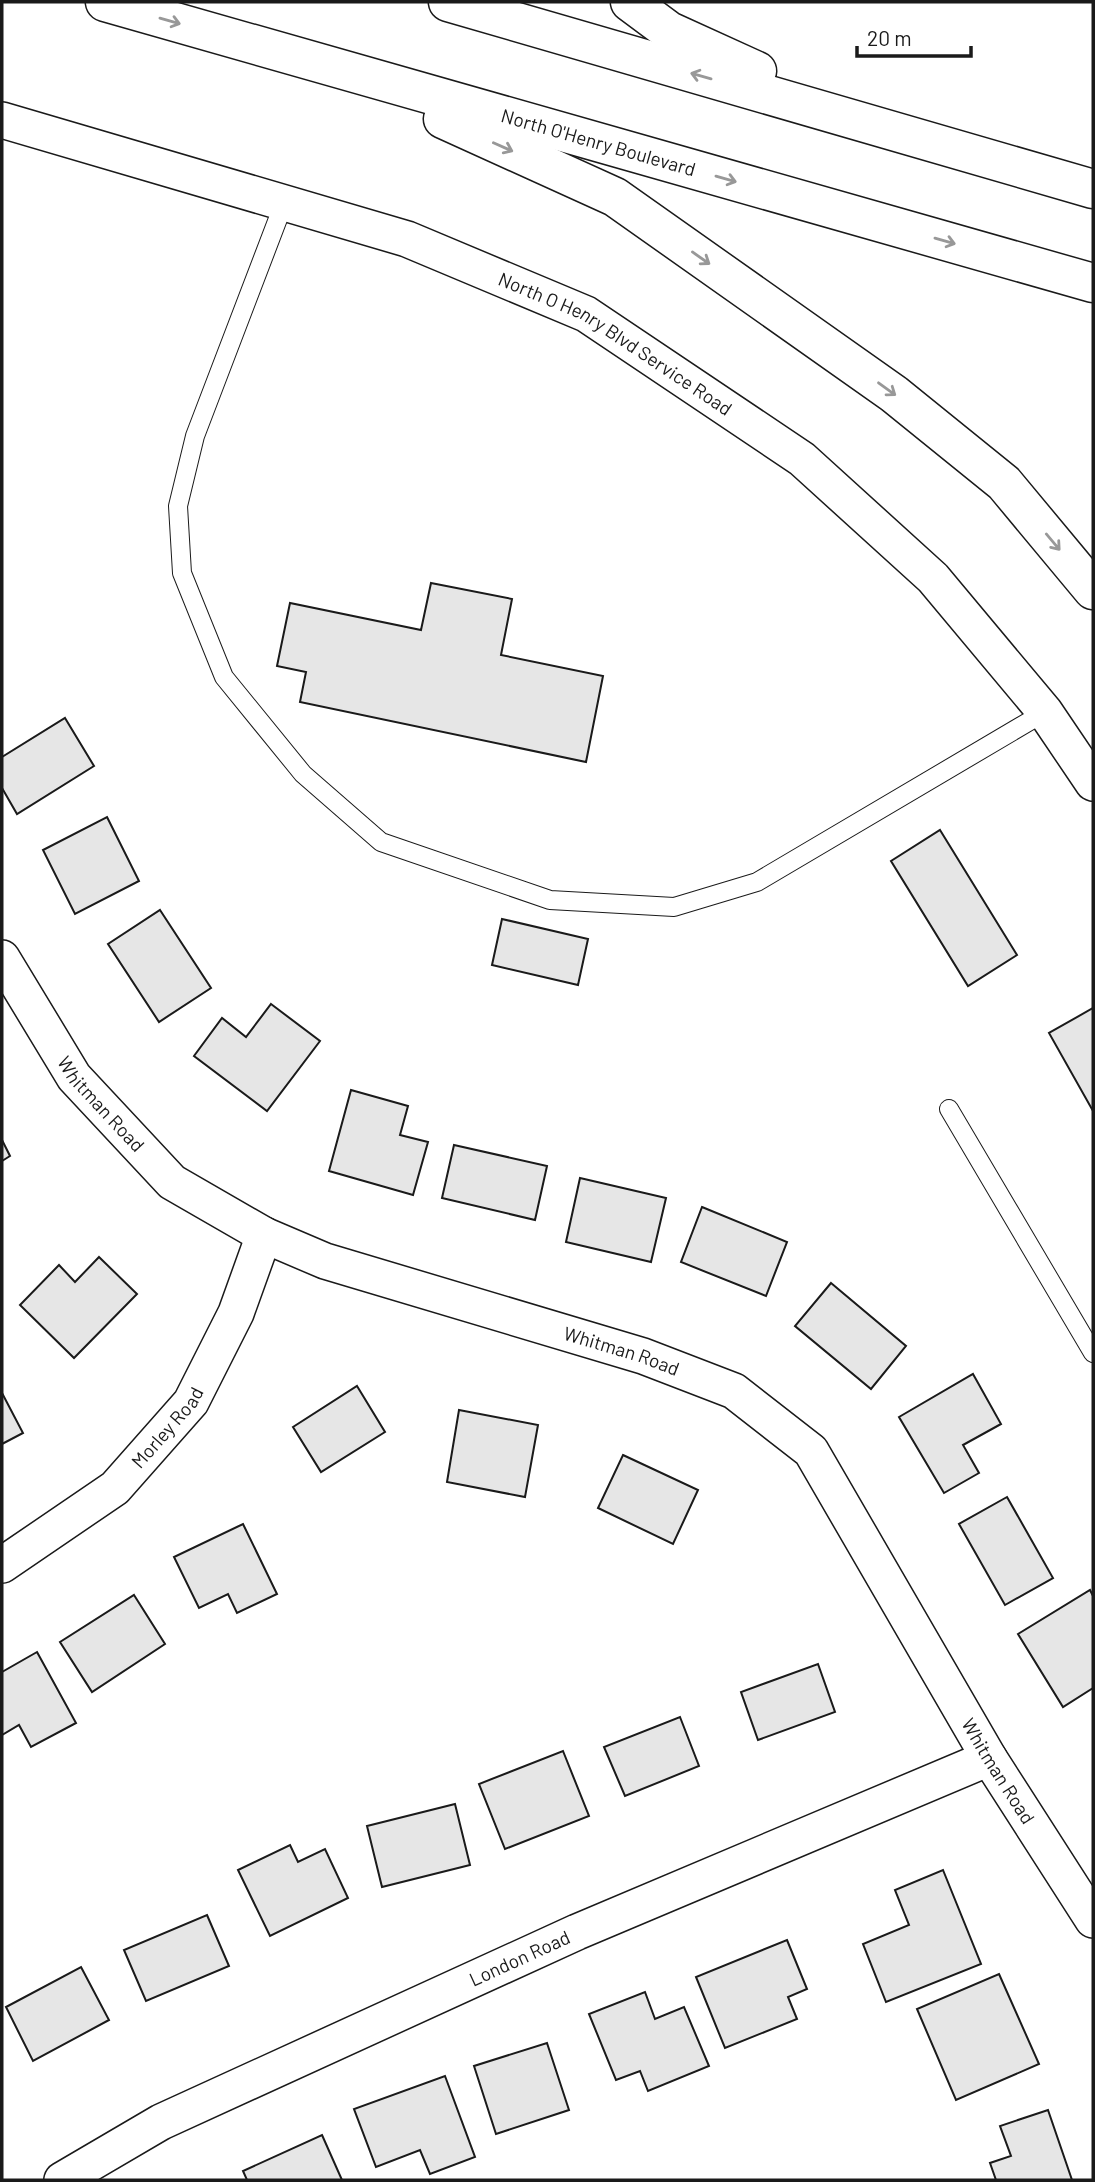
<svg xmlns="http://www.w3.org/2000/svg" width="1095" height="2182" viewBox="0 0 1095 2182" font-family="Barlow,sans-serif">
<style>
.building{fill:#e6e6e6;stroke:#1a1a1a;stroke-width:2}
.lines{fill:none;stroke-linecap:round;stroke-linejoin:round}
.service-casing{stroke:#1a1a1a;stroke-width:20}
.minor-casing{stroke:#1a1a1a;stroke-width:38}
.motorway-casing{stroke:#1a1a1a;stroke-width:41}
.service{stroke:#fff;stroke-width:18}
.minor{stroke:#fff;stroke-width:35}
.motorway{stroke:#fff;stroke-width:38}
.oneway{stroke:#989898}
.labels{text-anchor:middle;stroke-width:5;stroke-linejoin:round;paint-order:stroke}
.street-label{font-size:19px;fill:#1a1a1a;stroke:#fff}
</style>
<rect width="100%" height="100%" fill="#fff"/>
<g class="building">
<path d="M 431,583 L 512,599 L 501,655 L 603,676 L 586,762 L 300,702 L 306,672 L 277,666 L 290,603 L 421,630 Z"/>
<path d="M 65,718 L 94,766 L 17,814 L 2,788 L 2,757 Z"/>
<path d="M 107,817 L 139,881 L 75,914 L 43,850 Z"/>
<path d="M 940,830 L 1017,955 L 968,986 L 891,861 Z"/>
<path d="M 160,910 L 211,988 L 159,1022 L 108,944 Z"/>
<path d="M 502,919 L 588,939 L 578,985 L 492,965 Z"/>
<path d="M 271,1004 L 320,1041 L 267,1111 L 194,1056 L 222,1018 L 246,1037 Z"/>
<path d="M 1093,1008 L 1093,1111 L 1049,1033 Z"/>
<path d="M 351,1090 L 408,1106 L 400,1135 L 428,1142 L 413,1195 L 329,1171 Z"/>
<path d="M 2,1140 L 10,1156 L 2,1161 Z"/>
<path d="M 454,1145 L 547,1166 L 535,1220 L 442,1198 Z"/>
<path d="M 580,1178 L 666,1198 L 651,1262 L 566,1242 Z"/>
<path d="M 702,1207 L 787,1242 L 766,1296 L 681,1262 Z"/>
<path d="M 99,1257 L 137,1294 L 74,1358 L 20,1305 L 59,1265 L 75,1282 Z"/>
<path d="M 831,1283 L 906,1346 L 871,1389 L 795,1326 Z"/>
<path d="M 973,1374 L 1001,1424 L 963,1445 L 979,1473 L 944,1493 L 899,1417 Z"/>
<path d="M 357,1386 L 385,1432 L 321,1472 L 293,1427 Z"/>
<path d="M 2,1393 L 23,1433 L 2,1444 Z"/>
<path d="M 459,1410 L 538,1425 L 525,1497 L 447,1482 Z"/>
<path d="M 623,1455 L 698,1490 L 673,1544 L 598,1508 Z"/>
<path d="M 1007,1497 L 1053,1578 L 1005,1605 L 959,1524 Z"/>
<path d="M 243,1524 L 277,1594 L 237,1613 L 228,1594 L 199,1608 L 174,1557 Z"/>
<path d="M 1090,1590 L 1093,1596 L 1093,1688 L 1063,1707 L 1018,1634 Z"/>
<path d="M 134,1595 L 165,1644 L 92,1692 L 60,1642 Z"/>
<path d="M 37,1652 L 76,1723 L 31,1747 L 19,1725 L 2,1735 L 2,1672 Z"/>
<path d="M 818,1664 L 835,1712 L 758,1740 L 741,1692 Z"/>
<path d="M 680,1717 L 699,1766 L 625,1796 L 604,1747 Z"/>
<path d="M 563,1751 L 589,1816 L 505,1849 L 479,1784 Z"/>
<path d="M 455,1804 L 470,1865 L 382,1887 L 367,1826 Z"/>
<path d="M 290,1845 L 298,1862 L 325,1849 L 348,1898 L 270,1936 L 238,1870 Z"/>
<path d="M 943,1870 L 981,1964 L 886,2002 L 863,1944 L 909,1925 L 895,1890 Z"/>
<path d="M 207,1915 L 229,1966 L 146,2001 L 124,1950 Z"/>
<path d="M 787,1940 L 807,1989 L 788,1997 L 797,2019 L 725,2048 L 696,1977 Z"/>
<path d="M 81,1967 L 109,2020 L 33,2061 L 6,2007 Z"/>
<path d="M 999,1974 L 1039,2064 L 956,2100 L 917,2009 Z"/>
<path d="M 645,1992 L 655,2019 L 684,2007 L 709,2066 L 648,2091 L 640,2071 L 616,2080 L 589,2014 Z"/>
<path d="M 547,2043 L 569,2110 L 496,2134 L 474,2066 Z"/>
<path d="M 445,2076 L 475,2157 L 430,2174 L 420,2150 L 376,2167 L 354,2109 Z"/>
<path d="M 1048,2110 L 1072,2180 L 996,2180 L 990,2163 L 1011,2156 L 1000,2126 Z"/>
<path d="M 322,2135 L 342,2180 L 247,2180 L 243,2171 Z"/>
</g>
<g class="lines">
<g class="service-casing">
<g id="service">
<path d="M 284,203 L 195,436 L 178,506 L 182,573 L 224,677 L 303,774 L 381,842 L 550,900 L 674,907 L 757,882 L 1045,712"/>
<path d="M 949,1109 L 1093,1353"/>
</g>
</g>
<g class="minor-casing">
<g id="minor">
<path id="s1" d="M 2,120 L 407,239 L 586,314 L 802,459 L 933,578 L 1045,712 L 1093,783"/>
<path id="s2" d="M 2,958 L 74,1077 L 172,1182 L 264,1235 L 325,1261 L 643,1356 L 734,1391 L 811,1451 L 989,1758 L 1093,1920"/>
<path id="s3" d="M 2,1565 L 115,1488 L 191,1402 L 236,1313 L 264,1235"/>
<path id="s4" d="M 62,2180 L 161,2122 L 577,1932 L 989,1758"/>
</g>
</g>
<g class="motorway-casing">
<g id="motorway">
<path id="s5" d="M 105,2 L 1093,283"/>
<path d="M 448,2 L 1093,189"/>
<path d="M 630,2 L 669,31 L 757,71"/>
<path d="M 443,119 L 615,197 L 894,394 L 1004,483 L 1093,590"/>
</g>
</g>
<use href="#service" class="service"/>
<use href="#minor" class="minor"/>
<use href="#motorway" class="motorway"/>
</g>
<defs><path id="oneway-shaft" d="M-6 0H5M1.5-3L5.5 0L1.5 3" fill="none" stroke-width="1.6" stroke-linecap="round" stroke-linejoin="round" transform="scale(1.75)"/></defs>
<g class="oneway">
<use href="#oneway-shaft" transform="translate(170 21) rotate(16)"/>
<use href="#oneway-shaft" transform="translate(701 76) rotate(-164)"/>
<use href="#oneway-shaft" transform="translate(503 147) rotate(24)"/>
<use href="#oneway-shaft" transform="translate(726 179) rotate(16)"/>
<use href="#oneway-shaft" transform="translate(945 241) rotate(16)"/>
<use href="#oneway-shaft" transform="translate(701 258) rotate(35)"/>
<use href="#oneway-shaft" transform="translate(887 389) rotate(36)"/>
<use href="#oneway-shaft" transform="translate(1053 542) rotate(50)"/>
</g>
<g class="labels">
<g class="street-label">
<text dy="7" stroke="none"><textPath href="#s5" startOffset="513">North O'Henry Boulevard</textPath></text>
<text dy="7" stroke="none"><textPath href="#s1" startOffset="656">North O Henry Blvd Service Road</textPath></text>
<text dy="7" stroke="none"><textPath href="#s2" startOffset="177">Whitman Road</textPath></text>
<text dy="7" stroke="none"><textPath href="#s2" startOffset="765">Whitman Road</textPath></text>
<text dy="7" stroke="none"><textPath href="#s3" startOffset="217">Morley Road</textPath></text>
<text dy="7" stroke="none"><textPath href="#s2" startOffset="1353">Whitman Road</textPath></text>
<text dy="7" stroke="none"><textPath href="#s4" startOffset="509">London Road</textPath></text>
</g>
</g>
<rect width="1095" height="2182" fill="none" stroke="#1a1a1a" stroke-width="7"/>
<path d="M857 46v10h114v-10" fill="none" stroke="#1a1a1a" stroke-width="3.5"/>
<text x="867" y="46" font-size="21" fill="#1a1a1a" stroke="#ffffff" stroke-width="5" paint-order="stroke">20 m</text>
</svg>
